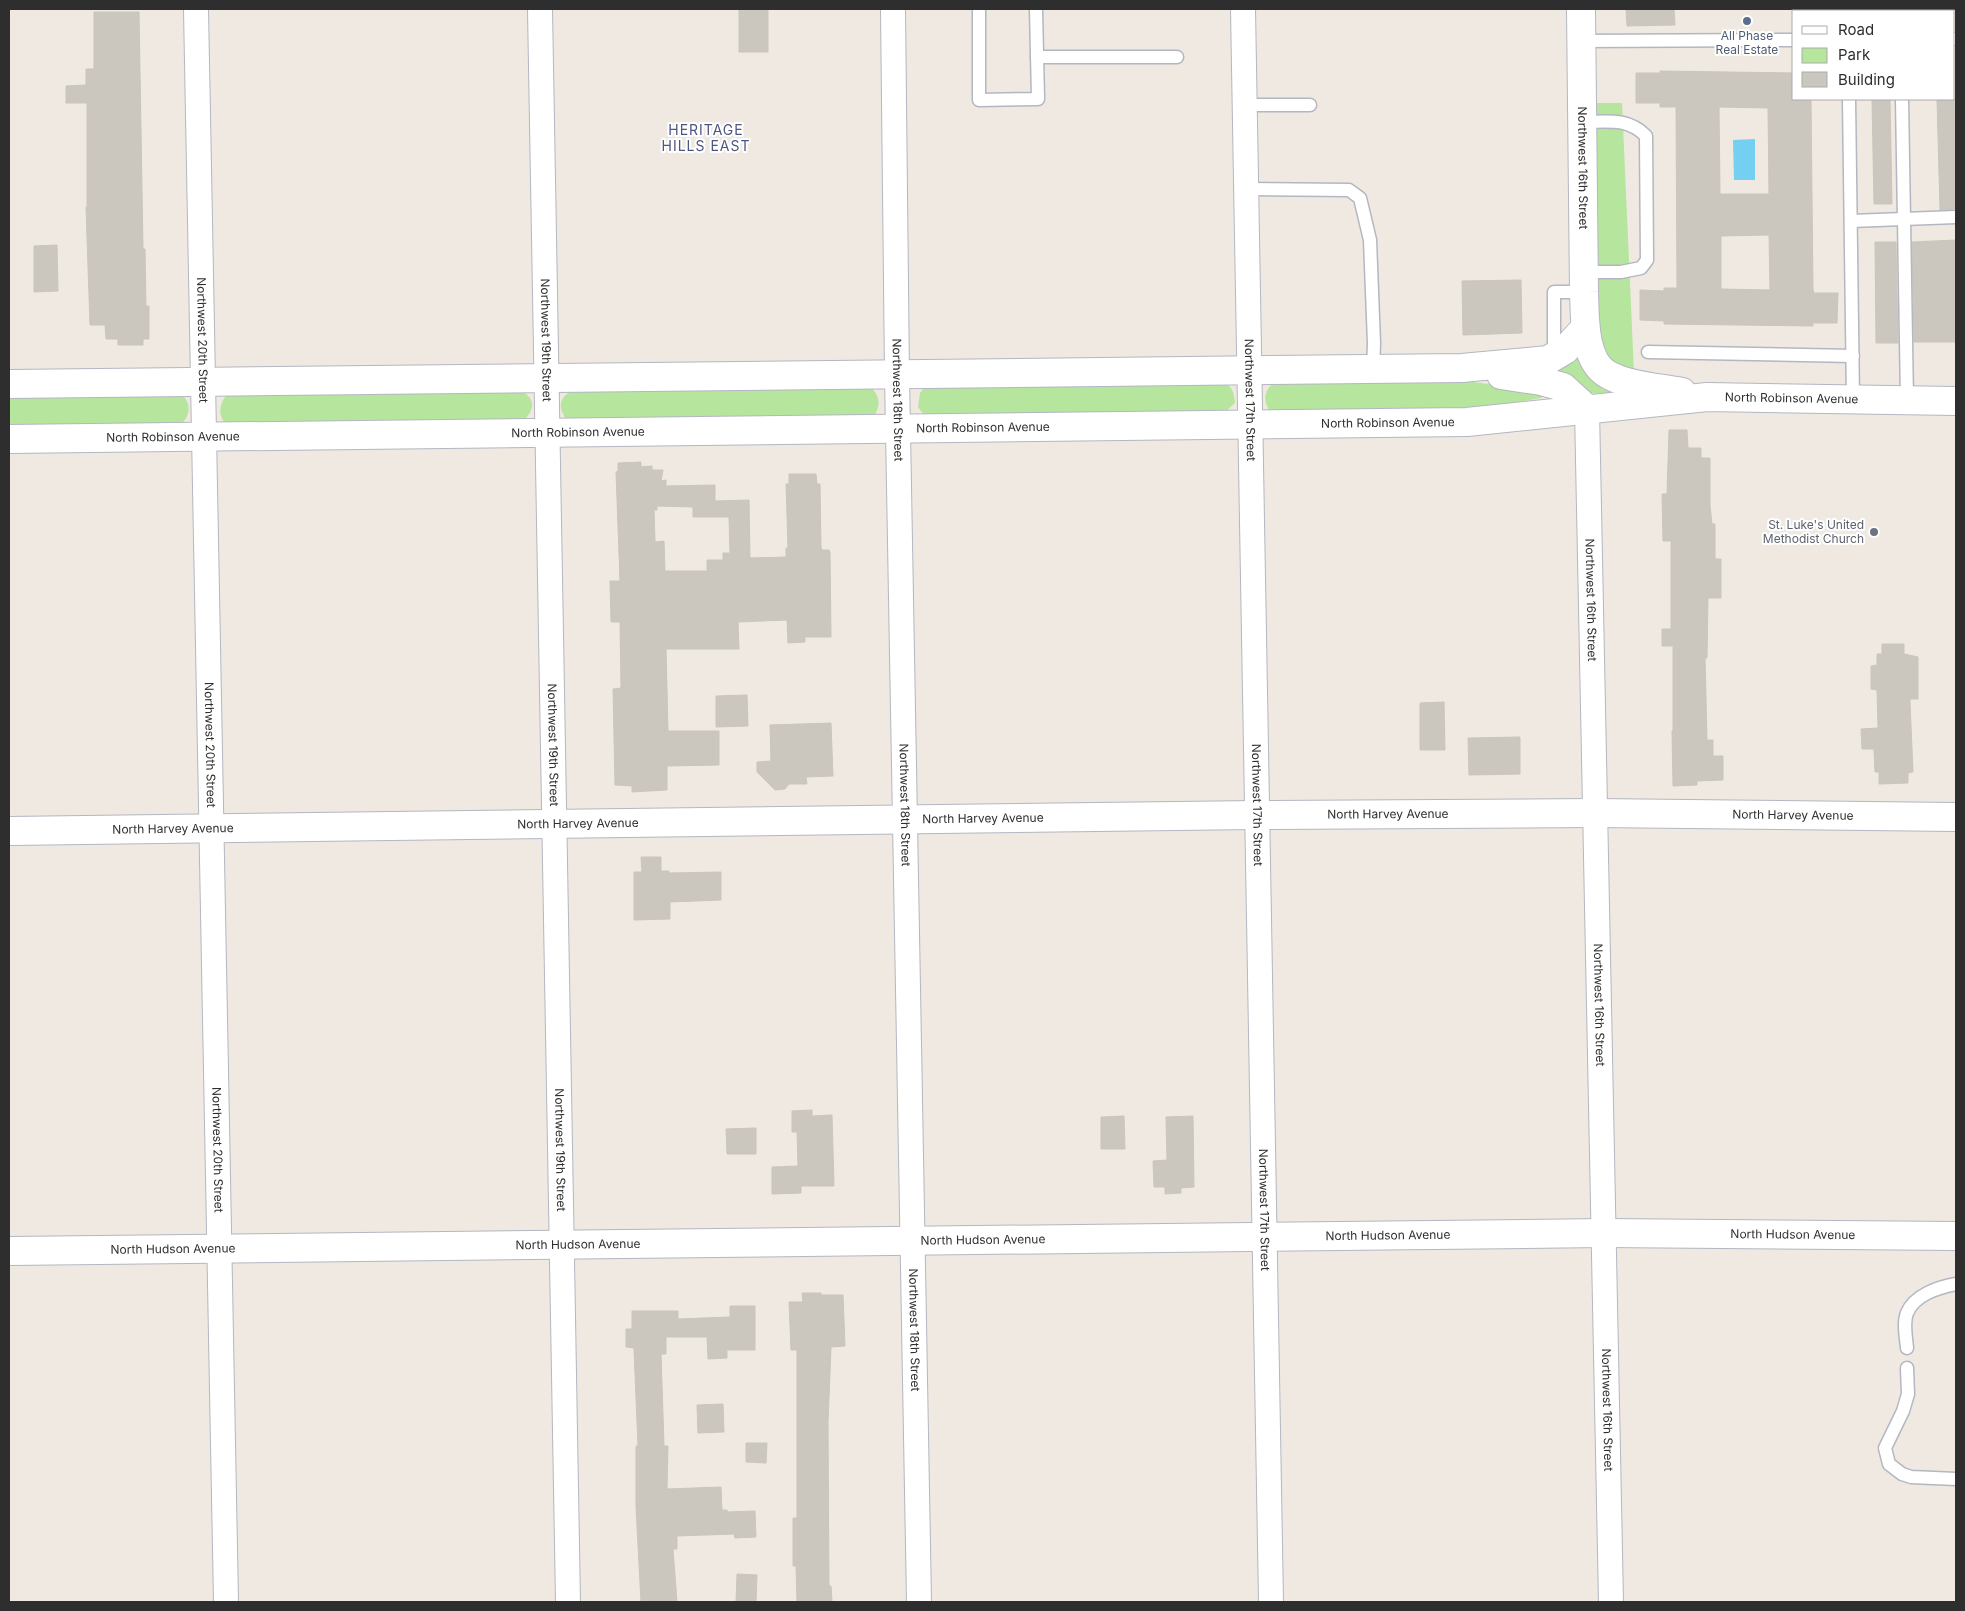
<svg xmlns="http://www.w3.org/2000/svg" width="1965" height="1611" viewBox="0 0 1965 1611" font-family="Inter,sans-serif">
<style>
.green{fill:#b6e59e}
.water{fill:#75cff0}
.building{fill:#cbc7bf;stroke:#cbc5ba;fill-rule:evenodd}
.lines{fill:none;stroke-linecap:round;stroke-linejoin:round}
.service-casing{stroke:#b4b7c1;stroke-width:15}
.minor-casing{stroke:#b4b7c1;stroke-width:26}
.tertiary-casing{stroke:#b4b7c1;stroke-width:30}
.service{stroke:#fff;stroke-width:12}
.minor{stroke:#fff;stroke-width:24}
.tertiary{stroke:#fff;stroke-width:28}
.service-dot{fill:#5c6f8a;stroke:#fff;stroke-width:2}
.worship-dot{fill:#6b7280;stroke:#fff;stroke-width:2}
.labels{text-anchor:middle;stroke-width:4;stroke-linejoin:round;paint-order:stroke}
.service-label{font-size:12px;fill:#4e5e75;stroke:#fff}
.street-label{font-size:12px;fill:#2e2e2e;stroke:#fff}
.worship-label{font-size:12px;fill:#5b616d;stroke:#fff;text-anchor:end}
.neighbourhood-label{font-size:14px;letter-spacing:1px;fill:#4d5680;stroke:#fff}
</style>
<rect width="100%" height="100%" fill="#efe9e1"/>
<g class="green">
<path d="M 1596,103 L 1622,103 L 1634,373 L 1622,372 L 1601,351 L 1599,332 Z"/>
<path d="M 1575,357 L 1578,358 L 1581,362 L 1634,395 L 1590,393 L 1553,371 Z"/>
<path d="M 1454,379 L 1541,392 L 1543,395 L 1541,398 L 1453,413 L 1272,414 C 1262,402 1263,390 1276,381 Z"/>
<path d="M 1225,383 C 1233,388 1234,393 1235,403 L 1223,414 L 925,416 L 918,407 L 920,393 L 925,387 Z"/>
<path d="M 871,387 C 880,397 881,405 874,416 L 566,419 C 556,404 561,396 576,388 Z"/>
<path d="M 523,392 C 536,400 534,410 524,420 L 227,426 C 217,415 219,405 227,394 Z"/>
<path d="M 9,395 L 182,395 C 192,404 190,417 180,425 L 9,429 Z"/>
</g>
<path class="water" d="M 1755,139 L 1755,180 L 1734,180 L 1733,140 Z"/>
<g class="building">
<rect x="739" y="9" width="29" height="43"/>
<path d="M 1626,9 L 1674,9 L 1675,25 L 1627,26 Z"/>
<path d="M 94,12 L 139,12 L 143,249 L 145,249 L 146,306 L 149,306 L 149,339 L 143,339 L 143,345 L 118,345 L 118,339 L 106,339 L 105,325 L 90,325 L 86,207 L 87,207 L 87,103 L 66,103 L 66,86 L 86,85 L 86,69 L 94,69 Z"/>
<path d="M 1660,71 L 1794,73 L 1794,99 L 1811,99 L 1813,290 L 1814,293 L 1838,293 L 1837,323 L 1813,323 L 1813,326 L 1664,324 L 1664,321 L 1640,320 L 1640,290 L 1664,291 L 1664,288 L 1677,288 L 1676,107 L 1660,107 L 1660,103 L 1636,103 L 1636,73 L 1660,73 ZM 1719,107 L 1768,108 L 1769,194 L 1720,194 ZM 1769,235 L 1770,290 L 1721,289 L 1721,236 Z"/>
<path d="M 1872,99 L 1890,99 L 1892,204 L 1874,204 Z"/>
<path d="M 1937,99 L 1956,99 L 1956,209 L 1940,210 Z"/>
<path d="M 1956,240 L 1956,342 L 1914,342 L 1912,242 Z"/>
<path d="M 1875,242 L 1896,242 L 1898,343 L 1876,343 Z"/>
<path d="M 57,245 L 58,291 L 34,292 L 34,246 Z"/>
<path d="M 1521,280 L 1522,333 L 1463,335 L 1462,281 Z"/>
<path d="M 1669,430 L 1687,430 L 1688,448 L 1701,448 L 1701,458 L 1710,458 L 1710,505 L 1712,524 L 1715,524 L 1715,559 L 1721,559 L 1721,598 L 1708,598 L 1707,658 L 1705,658 L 1707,740 L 1713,740 L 1713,756 L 1723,756 L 1723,780 L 1697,781 L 1697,785 L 1673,786 L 1672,731 L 1673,731 L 1673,646 L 1662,646 L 1662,629 L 1671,629 L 1671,541 L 1663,541 L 1662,494 L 1667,494 Z"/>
<path d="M 641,462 L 641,467 L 652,466 L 652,470 L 663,470 L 661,481 L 666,480 L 666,486 L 715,485 L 715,501 L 749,500 L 750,558 L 786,557 L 786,548 L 788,548 L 786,484 L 789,484 L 789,474 L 816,474 L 817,484 L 820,484 L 821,547 L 822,550 L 829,550 L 830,552 L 831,637 L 805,637 L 805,642 L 788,643 L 787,620 L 738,622 L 739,649 L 666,649 L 668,731 L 719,731 L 719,765 L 667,766 L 667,790 L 632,792 L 632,786 L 615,785 L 613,689 L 621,688 L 620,622 L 611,622 L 610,581 L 620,581 L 616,472 L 618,471 L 618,463 ZM 657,506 L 693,507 L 693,517 L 729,517 L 730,553 L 723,553 L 723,560 L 707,560 L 707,571 L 665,571 L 664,541 L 655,542 L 654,510 L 657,510 Z"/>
<path d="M 1882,644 L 1904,644 L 1904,654 L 1918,657 L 1918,699 L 1910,699 L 1910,702 L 1913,772 L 1908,773 L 1908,783 L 1879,784 L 1879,772 L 1875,772 L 1874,749 L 1862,749 L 1861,729 L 1878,728 L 1877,690 L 1871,689 L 1871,666 L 1877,665 L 1877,654 L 1882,654 Z"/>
<path d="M 747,695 L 748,726 L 716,727 L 716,696 Z"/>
<path d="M 1444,702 L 1445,750 L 1420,750 L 1420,703 Z"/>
<path d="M 831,723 L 833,776 L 806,777 L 807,784 L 789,784 L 785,789 L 775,790 L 757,772 L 757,762 L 771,761 L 770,725 Z"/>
<path d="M 1520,737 L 1520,774 L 1469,775 L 1468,738 Z"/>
<path d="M 641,857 L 661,857 L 661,871 L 669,871 L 669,873 L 721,872 L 721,900 L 670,902 L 670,919 L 634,920 L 634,872 L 642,872 Z"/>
<path d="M 812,1110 L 812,1116 L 832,1115 L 834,1186 L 801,1186 L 801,1193 L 772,1194 L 772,1167 L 798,1166 L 797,1132 L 792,1132 L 792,1111 Z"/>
<path d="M 1124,1116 L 1125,1149 L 1101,1149 L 1101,1117 Z"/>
<path d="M 1193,1116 L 1194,1187 L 1181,1188 L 1181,1193 L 1165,1194 L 1165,1187 L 1154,1187 L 1153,1161 L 1167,1160 L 1166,1117 Z"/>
<path d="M 756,1128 L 756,1154 L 727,1154 L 726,1129 Z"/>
<path d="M 802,1293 L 821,1293 L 821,1295 L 843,1295 L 845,1346 L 831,1347 L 828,1422 L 829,1586 L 831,1586 L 832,1602 L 797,1602 L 796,1566 L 793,1566 L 793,1518 L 797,1518 L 797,1350 L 791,1350 L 789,1302 L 803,1302 Z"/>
<path d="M 730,1306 L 755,1306 L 755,1350 L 727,1350 L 727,1358 L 708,1359 L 707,1337 L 666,1337 L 666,1354 L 661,1354 L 664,1446 L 668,1446 L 667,1489 L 721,1487 L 722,1510 L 727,1510 L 728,1512 L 755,1511 L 756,1537 L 735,1538 L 734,1534 L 677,1536 L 677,1549 L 673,1549 L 677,1602 L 641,1602 L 636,1507 L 636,1446 L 638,1446 L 634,1348 L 626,1347 L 626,1329 L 632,1329 L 632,1311 L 678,1311 L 678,1319 L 730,1317 Z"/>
<path d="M 723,1404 L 724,1432 L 698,1433 L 697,1405 Z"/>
<path d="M 746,1443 L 767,1443 L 766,1463 L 746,1462 Z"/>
<path d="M 737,1574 L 757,1575 L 756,1602 L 736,1602 Z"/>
</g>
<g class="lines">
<g class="service-casing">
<g id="service">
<path d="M 979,9 L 979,100 L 1038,99 L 1036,9"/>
<path d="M 1954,39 L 1956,39"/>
<path d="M 1581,41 L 1794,40"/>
<path d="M 1037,57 L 1177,57"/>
<path d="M 1849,99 L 1853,400"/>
<path d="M 1902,99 L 1907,401"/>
<path d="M 1245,105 L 1310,105"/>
<path d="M 1582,122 C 1607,122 1627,117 1646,136 L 1647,260 L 1641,268 L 1621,272 L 1584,272"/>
<path d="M 1247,189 L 1349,190 L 1360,198 L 1370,240 L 1374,343 L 1373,370"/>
<path d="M 1851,221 L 1956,217"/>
<path d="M 1648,352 L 1853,356"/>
<path d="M 1554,357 L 1554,292 L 1584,292"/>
<path d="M 1907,1348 C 1906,1337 1903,1323 1907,1313 C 1914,1295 1939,1287 1956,1284"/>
<path d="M 1907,1368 L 1908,1394 L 1903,1411 L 1885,1448 L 1889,1464 L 1902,1474 L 1911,1477 L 1956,1479"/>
</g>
</g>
<g class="minor-casing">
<g id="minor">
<path id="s1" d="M 196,9 L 226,1602"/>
<path id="s2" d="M 540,9 L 568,1602"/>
<path id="s3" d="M 893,9 L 897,375 L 919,1602"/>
<path id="s4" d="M 1243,9 L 1271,1602"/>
<path id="s5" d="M 1587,409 L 1611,1602"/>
</g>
</g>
<g class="tertiary-casing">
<g id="tertiary">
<path id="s6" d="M 1581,9 L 1584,292 C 1585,316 1583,360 1607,374 C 1624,385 1661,388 1682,392"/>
<path d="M 1501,375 L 1541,381 L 1563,387 L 1587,409"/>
<path d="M 9,384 L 1462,368 L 1548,360 L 1565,350 L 1585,328"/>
<path id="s7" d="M 9,439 L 1467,422 L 1707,397 L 1956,401"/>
<path id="s8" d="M 9,831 L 1256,815 L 1595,813 L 1956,817"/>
<path id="s9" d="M 9,1251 L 1604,1233 L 1956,1236"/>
</g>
</g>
<use href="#service" class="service"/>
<use href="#minor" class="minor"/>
<use href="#tertiary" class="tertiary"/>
</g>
<circle class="service-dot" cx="1747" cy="21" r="5"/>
<circle class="worship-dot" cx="1874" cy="532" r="5"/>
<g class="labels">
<g class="service-label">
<text x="1747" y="40">All Phase<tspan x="1747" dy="14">Real Estate</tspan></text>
</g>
<g class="street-label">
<text dy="4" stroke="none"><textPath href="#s6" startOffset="159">Northwest 16th Street</textPath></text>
<text dy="4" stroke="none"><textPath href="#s1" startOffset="331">Northwest 20th Street</textPath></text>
<text dy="4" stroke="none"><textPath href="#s2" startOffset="331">Northwest 19th Street</textPath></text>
<text dy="4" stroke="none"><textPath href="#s7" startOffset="1784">North Robinson Avenue</textPath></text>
<text dy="4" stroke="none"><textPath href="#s3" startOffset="391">Northwest 18th Street</textPath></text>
<text dy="4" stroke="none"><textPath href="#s4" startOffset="391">Northwest 17th Street</textPath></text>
<text dy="4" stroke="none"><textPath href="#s7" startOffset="1379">North Robinson Avenue</textPath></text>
<text dy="4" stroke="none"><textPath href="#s7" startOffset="974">North Robinson Avenue</textPath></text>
<text dy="4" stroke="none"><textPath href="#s7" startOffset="569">North Robinson Avenue</textPath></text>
<text dy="4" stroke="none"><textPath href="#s7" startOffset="164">North Robinson Avenue</textPath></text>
<text dy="4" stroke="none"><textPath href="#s5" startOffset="191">Northwest 16th Street</textPath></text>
<text dy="4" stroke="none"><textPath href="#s1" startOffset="736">Northwest 20th Street</textPath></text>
<text dy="4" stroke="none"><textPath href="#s2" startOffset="736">Northwest 19th Street</textPath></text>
<text dy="4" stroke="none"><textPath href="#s3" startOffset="796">Northwest 18th Street</textPath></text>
<text dy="4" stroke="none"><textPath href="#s4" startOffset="796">Northwest 17th Street</textPath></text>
<text dy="4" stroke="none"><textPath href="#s8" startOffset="1379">North Harvey Avenue</textPath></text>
<text dy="4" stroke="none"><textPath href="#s8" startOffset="1784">North Harvey Avenue</textPath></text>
<text dy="4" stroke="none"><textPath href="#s8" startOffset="974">North Harvey Avenue</textPath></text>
<text dy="4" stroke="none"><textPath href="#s8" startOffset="569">North Harvey Avenue</textPath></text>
<text dy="4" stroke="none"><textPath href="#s8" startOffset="164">North Harvey Avenue</textPath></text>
<text dy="4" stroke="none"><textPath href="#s5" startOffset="596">Northwest 16th Street</textPath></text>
<text dy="4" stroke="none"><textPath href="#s1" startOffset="1141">Northwest 20th Street</textPath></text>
<text dy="4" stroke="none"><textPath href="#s2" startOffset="1141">Northwest 19th Street</textPath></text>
<text dy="4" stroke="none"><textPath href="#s4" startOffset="1201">Northwest 17th Street</textPath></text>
<text dy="4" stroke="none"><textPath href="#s9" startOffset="1784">North Hudson Avenue</textPath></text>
<text dy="4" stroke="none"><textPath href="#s9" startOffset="1379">North Hudson Avenue</textPath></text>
<text dy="4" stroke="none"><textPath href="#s9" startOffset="974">North Hudson Avenue</textPath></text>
<text dy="4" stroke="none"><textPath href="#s9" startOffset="569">North Hudson Avenue</textPath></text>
<text dy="4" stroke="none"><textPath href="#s9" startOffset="164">North Hudson Avenue</textPath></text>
<text dy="4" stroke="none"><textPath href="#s3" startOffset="1321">Northwest 18th Street</textPath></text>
<text dy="4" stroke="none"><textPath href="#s5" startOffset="1001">Northwest 16th Street</textPath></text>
</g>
<g class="worship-label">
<text x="1864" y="529">St. Luke's United<tspan x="1864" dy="14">Methodist Church</tspan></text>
</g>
<g class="neighbourhood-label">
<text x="706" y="135">HERITAGE<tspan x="706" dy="16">HILLS EAST</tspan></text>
</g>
</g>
<rect width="1965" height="1611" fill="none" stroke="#2e2e2e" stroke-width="20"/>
<rect x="1792" y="10" width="162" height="90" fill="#ffffff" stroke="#ababab"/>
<rect x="1802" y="26" width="25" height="8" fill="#ffffff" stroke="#ababab"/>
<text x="1838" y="35" font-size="15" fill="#2e2e2e">Road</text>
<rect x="1802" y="48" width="25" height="15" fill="#b6e59e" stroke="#ababab"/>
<text x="1838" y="60" font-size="15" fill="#2e2e2e">Park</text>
<rect x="1802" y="72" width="25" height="15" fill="#cbc7bf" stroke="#ababab"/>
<text x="1838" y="85" font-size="15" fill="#2e2e2e">Building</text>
</svg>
